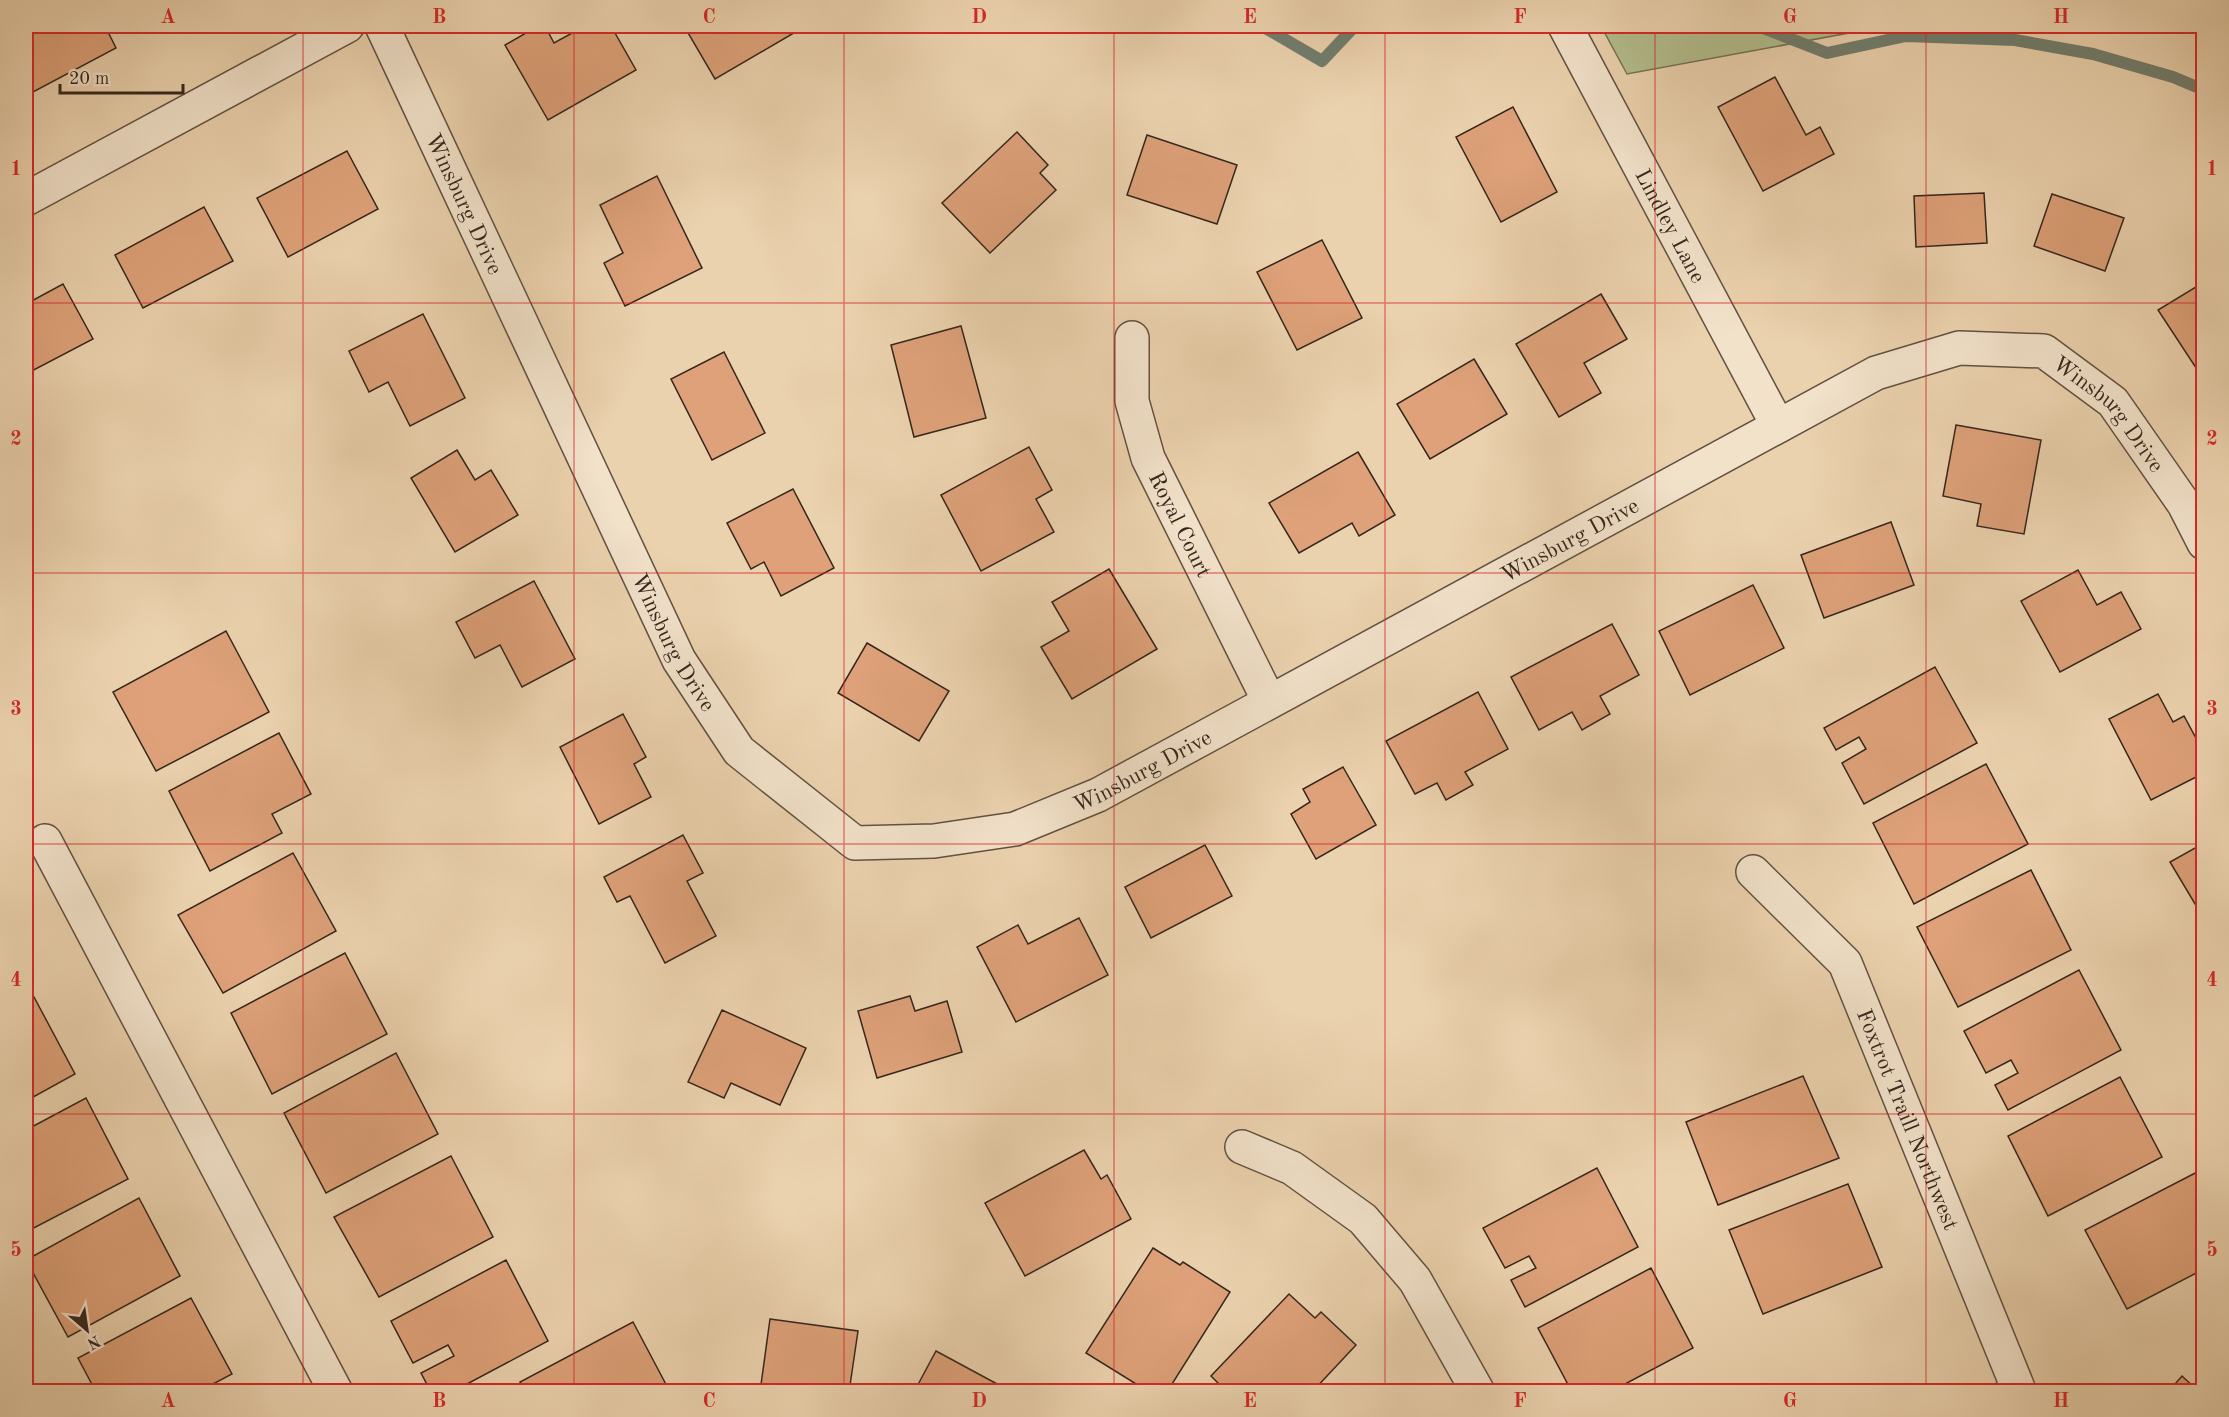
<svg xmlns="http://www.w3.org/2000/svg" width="2229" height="1417" viewBox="0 0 2229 1417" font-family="'Old Standard TT',serif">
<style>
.green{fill:#b3bd8d;stroke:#747255;stroke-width:1.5}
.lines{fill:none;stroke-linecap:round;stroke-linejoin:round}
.stream{stroke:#717e6e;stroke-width:12}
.building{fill:#dea179;stroke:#35261d;stroke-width:1.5}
.minor-casing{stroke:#625141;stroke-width:36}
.minor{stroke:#f2e2ca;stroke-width:33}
.grid{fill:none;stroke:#d62828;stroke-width:1.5;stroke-opacity:0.55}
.labels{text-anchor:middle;stroke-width:5;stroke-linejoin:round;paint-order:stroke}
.street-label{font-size:22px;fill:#35261d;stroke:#f2e2ca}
.neatline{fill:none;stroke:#d62828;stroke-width:2}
.grid-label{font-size:20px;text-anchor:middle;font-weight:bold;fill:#d62828}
</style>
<rect width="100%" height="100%" fill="#ebd2ae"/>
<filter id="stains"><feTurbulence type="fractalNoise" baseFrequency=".00333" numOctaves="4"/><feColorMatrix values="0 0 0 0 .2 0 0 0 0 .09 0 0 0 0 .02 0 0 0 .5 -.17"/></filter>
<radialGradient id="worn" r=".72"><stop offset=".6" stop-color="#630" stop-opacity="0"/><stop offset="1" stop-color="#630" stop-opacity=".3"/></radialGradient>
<path class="green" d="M 1601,26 L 1887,26 L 1627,74 Z"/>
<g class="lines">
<g class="stream">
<path d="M 1262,26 L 1322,61 L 1355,26"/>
<path d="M 1758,26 L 1827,53 L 1906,36 L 2015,40 L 2093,54 L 2173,77 L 2204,90"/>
</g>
</g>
<g class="building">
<path d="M 32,26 L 105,26 L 116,48 L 33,92 L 26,79 L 26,29 Z"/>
<path d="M 538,26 L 545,26 L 554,43 L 585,26 L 611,26 L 636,70 L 548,120 L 505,45 Z"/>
<path d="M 684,26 L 804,26 L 804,27 L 715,79 Z"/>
<path d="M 1775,77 L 1806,135 L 1820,127 L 1834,154 L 1763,191 L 1718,107 Z"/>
<path d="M 1513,107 L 1557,192 L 1501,222 L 1456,137 Z"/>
<path d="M 1017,132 L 1048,165 L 1040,173 L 1056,190 L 990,253 L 942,203 Z"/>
<path d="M 1147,135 L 1237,165 L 1217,224 L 1127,195 Z"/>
<path d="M 347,151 L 378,209 L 288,257 L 257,198 Z"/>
<path d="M 657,176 L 702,268 L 625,306 L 604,263 L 623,253 L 600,205 Z"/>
<path d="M 1984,193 L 1987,243 L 1916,247 L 1914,196 Z"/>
<path d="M 2052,194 L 2124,218 L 2105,271 L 2034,246 Z"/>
<path d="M 204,207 L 233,261 L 143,308 L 115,255 Z"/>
<path d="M 1322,240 L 1362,318 L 1297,350 L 1257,272 Z"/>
<path d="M 2204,282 L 2204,380 L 2158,310 Z"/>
<path d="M 63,284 L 93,339 L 26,374 L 26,304 Z"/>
<path d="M 1601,294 L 1627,339 L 1584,363 L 1601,393 L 1559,417 L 1516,344 Z"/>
<path d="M 423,314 L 465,398 L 410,426 L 388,382 L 369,392 L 349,351 Z"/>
<path d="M 961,326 L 986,418 L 914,437 L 891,345 Z"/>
<path d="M 724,352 L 765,433 L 712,460 L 671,379 Z"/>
<path d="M 1474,359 L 1507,414 L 1430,459 L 1397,404 Z"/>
<path d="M 1956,425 L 2041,440 L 2024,534 L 1977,526 L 1981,504 L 1943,496 Z"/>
<path d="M 1029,447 L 1052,490 L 1036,499 L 1054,532 L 981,571 L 941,495 Z"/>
<path d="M 457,450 L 475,480 L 491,470 L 518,515 L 455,552 L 411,478 Z"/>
<path d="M 1358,452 L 1395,515 L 1359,536 L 1352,523 L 1299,553 L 1269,503 Z"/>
<path d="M 793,489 L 834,568 L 781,596 L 764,562 L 751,569 L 727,523 Z"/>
<path d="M 1891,522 L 1914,585 L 1824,618 L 1801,555 Z"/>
<path d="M 1109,569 L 1157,649 L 1072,699 L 1041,647 L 1069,631 L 1052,602 Z"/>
<path d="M 2078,570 L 2097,605 L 2121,592 L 2141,629 L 2060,672 L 2021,601 Z"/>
<path d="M 534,581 L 575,659 L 522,687 L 500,645 L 475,658 L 456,622 Z"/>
<path d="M 1753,585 L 1784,648 L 1690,695 L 1659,631 Z"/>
<path d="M 1612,624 L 1639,675 L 1600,696 L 1610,714 L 1582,730 L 1572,712 L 1539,730 L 1511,677 Z"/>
<path d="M 226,631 L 269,712 L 156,771 L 113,692 Z"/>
<path d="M 867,643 L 949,691 L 919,741 L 838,693 Z"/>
<path d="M 1935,667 L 1977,743 L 1864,804 L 1842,763 L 1866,749 L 1859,737 L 1836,750 L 1824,728 Z"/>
<path d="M 1478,692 L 1508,749 L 1465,772 L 1473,785 L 1446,800 L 1437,783 L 1415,794 L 1386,741 Z"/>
<path d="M 2158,694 L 2173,722 L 2184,716 L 2204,753 L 2204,773 L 2151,800 L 2109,719 Z"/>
<path d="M 623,714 L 646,757 L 634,764 L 651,797 L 599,824 L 560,747 Z"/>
<path d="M 279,733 L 311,794 L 272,814 L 282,833 L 210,871 L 169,791 Z"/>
<path d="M 1986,764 L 2028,844 L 1914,904 L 1873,823 Z"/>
<path d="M 1343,767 L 1376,825 L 1316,859 L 1291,814 L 1310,802 L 1303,789 Z"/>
<path d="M 683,835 L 703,873 L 687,881 L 716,936 L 665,963 L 630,896 L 617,902 L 604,877 Z"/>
<path d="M 2204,843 L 2204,919 L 2170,862 Z"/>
<path d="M 1205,845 L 1232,896 L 1151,938 L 1125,887 Z"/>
<path d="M 293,853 L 336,931 L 223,993 L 178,915 Z"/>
<path d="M 2031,870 L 2071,950 L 1958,1007 L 1917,927 Z"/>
<path d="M 1079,918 L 1108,975 L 1016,1022 L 977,947 L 1018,925 L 1028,944 Z"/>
<path d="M 345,953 L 387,1034 L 272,1094 L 231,1013 Z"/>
<path d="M 2079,970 L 2121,1050 L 2008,1110 L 1995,1085 L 2018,1073 L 2011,1060 L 1986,1073 L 1964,1031 Z"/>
<path d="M 910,996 L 915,1011 L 947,1001 L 962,1052 L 877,1078 L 858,1011 Z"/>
<path d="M 34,997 L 75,1074 L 26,1101 L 26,1001 Z"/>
<path d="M 722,1010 L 806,1048 L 780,1105 L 731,1083 L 724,1098 L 688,1082 Z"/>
<path d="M 396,1053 L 438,1134 L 326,1193 L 284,1113 Z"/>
<path d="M 1803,1076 L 1839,1158 L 1718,1205 L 1686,1122 Z"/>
<path d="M 2120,1077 L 2162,1157 L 2048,1216 L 2008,1136 Z"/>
<path d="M 86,1098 L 128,1179 L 26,1232 L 26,1130 Z"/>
<path d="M 1084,1150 L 1101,1179 L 1107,1175 L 1131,1219 L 1025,1276 L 985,1203 Z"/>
<path d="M 451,1156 L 493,1237 L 379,1297 L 334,1217 Z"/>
<path d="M 1597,1168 L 1638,1247 L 1525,1307 L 1511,1280 L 1536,1268 L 1529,1256 L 1505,1268 L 1483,1228 Z"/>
<path d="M 2201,1170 L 2204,1269 L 2127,1309 L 2085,1230 Z"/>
<path d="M 1848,1184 L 1882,1267 L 1763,1314 L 1729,1230 Z"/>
<path d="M 139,1198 L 180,1276 L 68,1337 L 26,1260 Z"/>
<path d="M 1153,1248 L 1180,1265 L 1183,1262 L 1230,1292 L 1167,1392 L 1149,1392 L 1086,1353 Z"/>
<path d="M 506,1260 L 548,1341 L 452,1392 L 431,1392 L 421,1373 L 454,1356 L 448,1345 L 413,1363 L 391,1321 Z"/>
<path d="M 1651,1268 L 1693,1348 L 1610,1392 L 1572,1392 L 1538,1328 Z"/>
<path d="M 1289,1294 L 1315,1318 L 1321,1312 L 1356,1345 L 1312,1392 L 1227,1392 L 1211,1376 Z"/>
<path d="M 191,1298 L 232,1374 L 198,1392 L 96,1392 L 78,1358 Z"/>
<path d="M 770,1319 L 858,1331 L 849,1392 L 760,1392 Z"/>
<path d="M 633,1322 L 670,1392 L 526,1392 L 520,1382 Z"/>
<path d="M 936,1351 L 1012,1392 L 914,1392 Z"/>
<path d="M 2182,1376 L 2199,1392 L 2168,1392 Z"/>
</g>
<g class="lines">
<g class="minor-casing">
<g id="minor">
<path id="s1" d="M 382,26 L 679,660 L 739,751 L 855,843 L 934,841 L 1015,829 L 1098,795 L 1876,373 L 1959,348 L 2044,351 L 2113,402 L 2184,504 L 2204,543"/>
<path id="s2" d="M 1565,26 L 1778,426"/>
<path d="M 26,199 L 347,26"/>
<path id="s3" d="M 1132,338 L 1132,401 L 1148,458 L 1269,701"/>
<path d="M 45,841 L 336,1392"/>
<path id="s4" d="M 1753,872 L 1845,963 L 2018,1388 L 2011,1392"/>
<path d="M 1242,1147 L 1292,1168 L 1363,1219 L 1415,1280 L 1478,1392"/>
</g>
</g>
<use href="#minor" class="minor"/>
</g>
<path class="grid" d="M 303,26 L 303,1392M 574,26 L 574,1392M 844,26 L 844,1392M 1114,26 L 1114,1392M 1385,26 L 1385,1392M 1655,26 L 1655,1392M 1926,26 L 1926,1392M 26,303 L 2204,303M 26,573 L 2204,573M 26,844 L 2204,844M 26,1114 L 2204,1114"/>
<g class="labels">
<g class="street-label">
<text dy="8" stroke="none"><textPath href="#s1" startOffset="196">Winsburg Drive</textPath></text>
<text dy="8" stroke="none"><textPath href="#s2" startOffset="226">Lindley Lane</textPath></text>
<text dy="8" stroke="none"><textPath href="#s1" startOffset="2356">Winsburg Drive</textPath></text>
<text dy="8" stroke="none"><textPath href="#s3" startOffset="196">Royal Court</textPath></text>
<text dy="8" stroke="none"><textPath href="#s1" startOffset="1744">Winsburg Drive</textPath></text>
<text dy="8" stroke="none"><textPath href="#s1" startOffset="682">Winsburg Drive</textPath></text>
<text dy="8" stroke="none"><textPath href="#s1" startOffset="1258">Winsburg Drive</textPath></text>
<text dy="8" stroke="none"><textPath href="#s4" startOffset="298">Foxtrot Traill Northwest</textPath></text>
</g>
</g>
<rect width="2229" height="1417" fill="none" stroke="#ebd2ae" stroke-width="66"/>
<g transform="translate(87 1330) rotate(151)" stroke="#f2e2ca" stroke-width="4.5" paint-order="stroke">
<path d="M0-4.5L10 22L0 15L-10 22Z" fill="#35261d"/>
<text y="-9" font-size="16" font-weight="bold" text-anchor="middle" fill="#35261d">N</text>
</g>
<path d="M60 84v9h123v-9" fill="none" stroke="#35261d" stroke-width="3"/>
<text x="69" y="84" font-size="18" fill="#35261d" stroke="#f2e2ca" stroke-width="4.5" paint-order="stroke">20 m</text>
<rect x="33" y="33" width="2163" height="1351" class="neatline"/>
<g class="grid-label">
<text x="168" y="23">A</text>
<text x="439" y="23">B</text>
<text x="709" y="23">C</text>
<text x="979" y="23">D</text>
<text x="1250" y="23">E</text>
<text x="1520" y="23">F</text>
<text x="1790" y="23">G</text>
<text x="2061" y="23">H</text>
<text x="16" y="175">1</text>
<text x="2212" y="175">1</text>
<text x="16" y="445">2</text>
<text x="2212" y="445">2</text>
<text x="16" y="715">3</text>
<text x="2212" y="715">3</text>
<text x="16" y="986">4</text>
<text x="2212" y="986">4</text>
<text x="16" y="1256">5</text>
<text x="2212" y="1256">5</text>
<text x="168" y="1407">A</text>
<text x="439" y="1407">B</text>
<text x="709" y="1407">C</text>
<text x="979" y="1407">D</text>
<text x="1250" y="1407">E</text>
<text x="1520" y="1407">F</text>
<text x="1790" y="1407">G</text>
<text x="2061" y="1407">H</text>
</g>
<rect width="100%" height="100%" filter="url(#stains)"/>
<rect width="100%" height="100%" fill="url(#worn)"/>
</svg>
